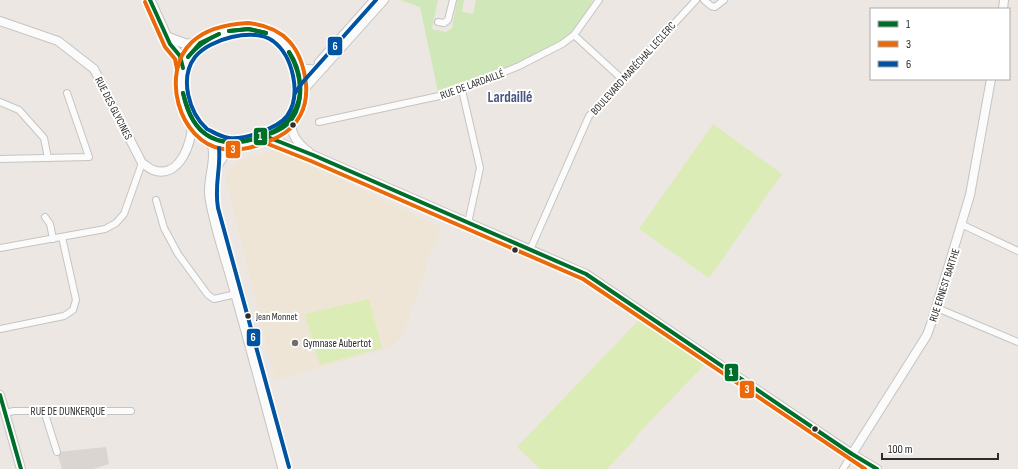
<svg xmlns="http://www.w3.org/2000/svg" width="1018" height="469" viewBox="0 0 1018 469" font-family="'Sofia Sans Condensed',sans-serif">
<style>
.education{fill:#efe5d6}
.green{fill:#d0e8b9}
.pitch{fill:#dcecb7}
.plaza{fill:#dad5d1}
.lines{fill:none;stroke-linecap:round;stroke-linejoin:round}
.minor-casing{stroke:#c5c4c3;stroke-width:8}
.tertiary-casing{stroke:#c5c4c3;stroke-width:10}
.secondary-casing{stroke:#c5c4c3;stroke-width:11}
.minor{stroke:#fcfbfb;stroke-width:6}
.tertiary{stroke:#fcfbfb;stroke-width:8}
.secondary{stroke:#fcfbfb;stroke-width:9}
.bus-1-casing{stroke:#fff;stroke-width:7}
.bus-2-casing{stroke:#fff;stroke-width:7}
.bus-3-casing{stroke:#fff;stroke-width:7}
.bus-1{stroke:#006e2b;stroke-width:4}
.bus-2{stroke:#eb6909;stroke-width:4}
.bus-3{stroke:#0053a0;stroke-width:4}
.bus-dot{fill:#2d2d2d;stroke:#fff;stroke-width:1.5}
.poi-dot{fill:#706e6c;stroke:#fff;stroke-width:1.5}
.labels{text-anchor:middle;stroke-width:4;stroke-linejoin:round;paint-order:stroke}
.bus-label{font-size:10px;fill:#2d2d2d;stroke:#fff;text-anchor:start}
.street-label{font-size:11px;fill:#2d2d2d;stroke:#fff}
.poi-label{font-size:11px;fill:#2d2d2d;stroke:#fff;text-anchor:start}
.district-label{font-size:15px;font-weight:bold;fill:#495781;stroke:#fff}
.line-badge{stroke:#fff;stroke-width:1.5}
.badge-label{font-size:11px;text-anchor:middle;font-weight:bold;fill:#fff}
</style>
<rect width="100%" height="100%" fill="#ece7e2"/>
<path class="education" d="M 277,149 L 442,228 L 428,258 L 427,267 L 403,335 L 391,348 L 275,380 L 225,178 L 227,170 L 237,161 Z"/>
<path class="green" d="M 400,0 L 438,0 L 432,29 L 446,32 L 452,28 L 457,0 L 464,0 L 462,12 L 473,14 L 476,0 L 593,0 C 588,9 583,18 577,26 C 552,54 474,82 438,92 L 420,7 Z"/>
<g class="pitch">
<path d="M 713,124 L 782,174 L 709,278 L 639,229 Z"/>
<path d="M 369,299 L 382,348 L 320,365 L 305,314 Z"/>
<path d="M 639,320 L 705,364 L 636,436 L 637,437 L 607,469 L 540,469 L 517,447 Z"/>
</g>
<path class="plaza" d="M 106,447 L 109,464 L 93,469 L 62,469 L 57,452 Z"/>
<g class="lines">
<g class="minor-casing">
<g id="minor">
<path d="M 704,0 L 711,6 L 715,7 L 724,0"/>
<path d="M 438,22 L 444,23 L 448,20 L 453,0"/>
<path d="M 574,35 L 622,79"/>
<path d="M 318,62 L 373,0"/>
<path d="M 462,90 L 480,168 L 468,223"/>
<path d="M 0,102 L 19,110 L 44,138 L 48,158"/>
<path d="M 319,122 L 453,93 L 519,66 L 562,44 L 574,35 L 599,0"/>
<path d="M 0,159 L 89,157 L 67,93"/>
<path d="M 156,200 L 164,228 L 178,254 L 208,295 L 214,299 L 236,294"/>
<path d="M 45,217 L 50,224 L 53,239"/>
<path d="M 963,225 L 1018,251"/>
<path d="M 0,248 L 105,229 L 116,223 L 124,214 L 142,163"/>
<path d="M 530,250 L 589,116 L 696,0"/>
<path d="M 937,308 L 1018,342"/>
<path d="M 0,329 L 64,316 L 73,310 L 76,300 L 62,237"/>
<path d="M 44,411 L 57,452"/>
<path d="M 5,413 L 14,411 L 131,411"/>
<path d="M 843,469 L 852,454"/>
</g>
</g>
<g class="tertiary-casing">
<g id="tertiary">
<path d="M 1003,9 L 1004,0"/>
<path d="M 0,21 L 58,41 L 94,69 L 142,163 C 146,165 149,169 153,170 C 180,180 193,141 192,121"/>
<path d="M 295,64 C 304,71 313,70 324,67"/>
<path d="M 300,96 L 306,87 L 384,0"/>
<path d="M 292,119 C 289,133 298,144 309,152"/>
<path d="M 265,136 L 302,152 L 313,155 L 586,274 L 852,454 L 877,469"/>
<path d="M 0,395 L 21,469"/>
<path d="M 852,454 L 927,335 L 932,321 L 970,195 L 991,79"/>
<path d="M 855,458 L 867,469"/>
</g>
</g>
<g class="secondary-casing">
<g id="secondary">
<path d="M 150,0 L 170,44 L 180,56 L 183,68"/>
<path d="M 167,37 L 186,44 L 200,43"/>
<path d="M 206,135 C 215,140 223,144 233,144 C 250,143 282,133 292,119 C 308,95 299,54 277,37 C 261,26 243,28 225,33 C 201,41 184,50 181,78 C 180,94 187,117 198,129 C 204,135 211,138 213,148 C 216,164 207,181 210,198 C 215,228 226,259 234,288 C 251,348 267,409 283,469"/>
<path d="M 214,170 L 224,155 L 242,144"/>
</g>
</g>
<use href="#minor" class="minor"/>
<use href="#tertiary" class="tertiary"/>
<use href="#secondary" class="secondary"/>
<g class="bus-1-casing">
<g id="bus-1">
<path d="M 150,0 L 170,44 L 180,56 L 183,68"/>
<path d="M 229,31 L 248,29 L 266,33"/>
<path d="M 229,31 L 249,29 L 266,33"/>
<path d="M 188,57 L 200,43 L 219,34"/>
<path d="M 188,57 C 197,46 206,40 219,34"/>
<path d="M 183,93 C 187,107 192,124 204,133 C 216,143 233,143 248,140 C 296,130 313,96 289,52"/>
<path d="M 183,93 C 192,138 222,152 264,136 C 274,133 286,128 292,119 C 305,100 302,70 289,52"/>
<path d="M 265,136 L 313,155 L 586,274 L 852,454 L 877,469"/>
<path d="M 0,395 L 21,469"/>
</g>
</g>
<g class="bus-2-casing">
<g id="bus-2">
<path d="M 145,2 L 165,47 L 175,59 L 177,69"/>
<path d="M 248,23 C 285,27 302,48 306,84 C 308,107 298,127 278,137 C 262,145 241,152 223,149 C 178,142 160,72 192,42 C 207,28 228,24 248,23 Z"/>
<path d="M 263,142 L 311,161 L 583,279 L 865,469"/>
</g>
</g>
<g class="bus-3-casing">
<g id="bus-3">
<path d="M 295,93 L 302,83 L 376,0"/>
<path d="M 207,129 C 189,113 179,78 195,57 C 209,39 253,27 273,41 C 293,56 302,95 287,116 C 278,128 244,140 229,138 C 221,137 215,133 209,130"/>
<path d="M 219,148 C 221,169 214,185 218,208 L 289,467"/>
</g>
</g>
<use href="#bus-1" class="bus-1"/>
<use href="#bus-2" class="bus-2"/>
<use href="#bus-3" class="bus-3"/>
</g>
<g class="bus-dot">
<circle cx="293" cy="125" r="3.5"/>
<circle cx="515" cy="250" r="3.5"/>
<circle cx="248" cy="316" r="3.5"/>
<circle cx="815" cy="429" r="3.5"/>
</g>
<circle class="poi-dot" cx="295" cy="343" r="4"/>
<g class="labels">
<g class="bus-label">
<text x="256" y="320">Jean Monnet</text>
</g>
<g class="street-label">
<text transform="translate(633 68) rotate(-48)" y="4">BOULEVARD MARÉCHAL LECLERC</text>
<text transform="translate(472 84) rotate(-20)" y="4">RUE DE LARDAILLÉ</text>
<text transform="translate(114 108) rotate(63)" y="4">RUE DES GLYCINES</text>
<text transform="translate(944 285) rotate(-72)" y="4">RUE ERNEST BARTHE</text>
<text x="68" y="415">RUE DE DUNKERQUE</text>
</g>
<g class="poi-label">
<text x="303" y="347">Gymnase Aubertot</text>
</g>
<g class="district-label">
<text x="510" y="102">Lardaillé</text>
</g>
</g>
<g class="line-badge">
<rect x="327" y="36" width="16" height="20" rx="4" fill="#0053a0"/>
<rect x="253" y="127" width="15" height="19" rx="4" fill="#006e2b"/>
<rect x="225" y="140" width="16" height="19" rx="4" fill="#eb6909"/>
<rect x="246" y="328" width="15" height="19" rx="4" fill="#0053a0"/>
<rect x="724" y="363" width="15" height="19" rx="4" fill="#006e2b"/>
<rect x="739" y="380" width="16" height="19" rx="4" fill="#eb6909"/>
</g>
<g class="badge-label">
<text x="335" y="50">6</text>
<text x="260" y="140">1</text>
<text x="233" y="153">3</text>
<text x="253" y="341">6</text>
<text x="731" y="376">1</text>
<text x="747" y="393">3</text>
</g>
<rect x="870" y="8" width="140" height="72" fill="#ffffff" stroke="#ababab"/>
<rect x="878" y="21" width="20" height="6" fill="#006e2b" stroke="#ababab"/>
<text x="906" y="28" font-size="12" fill="#2d2d2d">1</text>
<rect x="878" y="41" width="20" height="6" fill="#eb6909" stroke="#ababab"/>
<text x="906" y="48" font-size="12" fill="#2d2d2d">3</text>
<rect x="878" y="61" width="20" height="6" fill="#0053a0" stroke="#ababab"/>
<text x="906" y="68" font-size="12" fill="#2d2d2d">6</text>
<path d="M882 453v6h116v-6" fill="none" stroke="#2d2d2d" stroke-width="2"/>
<text x="888" y="453" font-size="12" fill="#2d2d2d" stroke="#ffffff" stroke-width="3" paint-order="stroke">100 m</text>
</svg>
